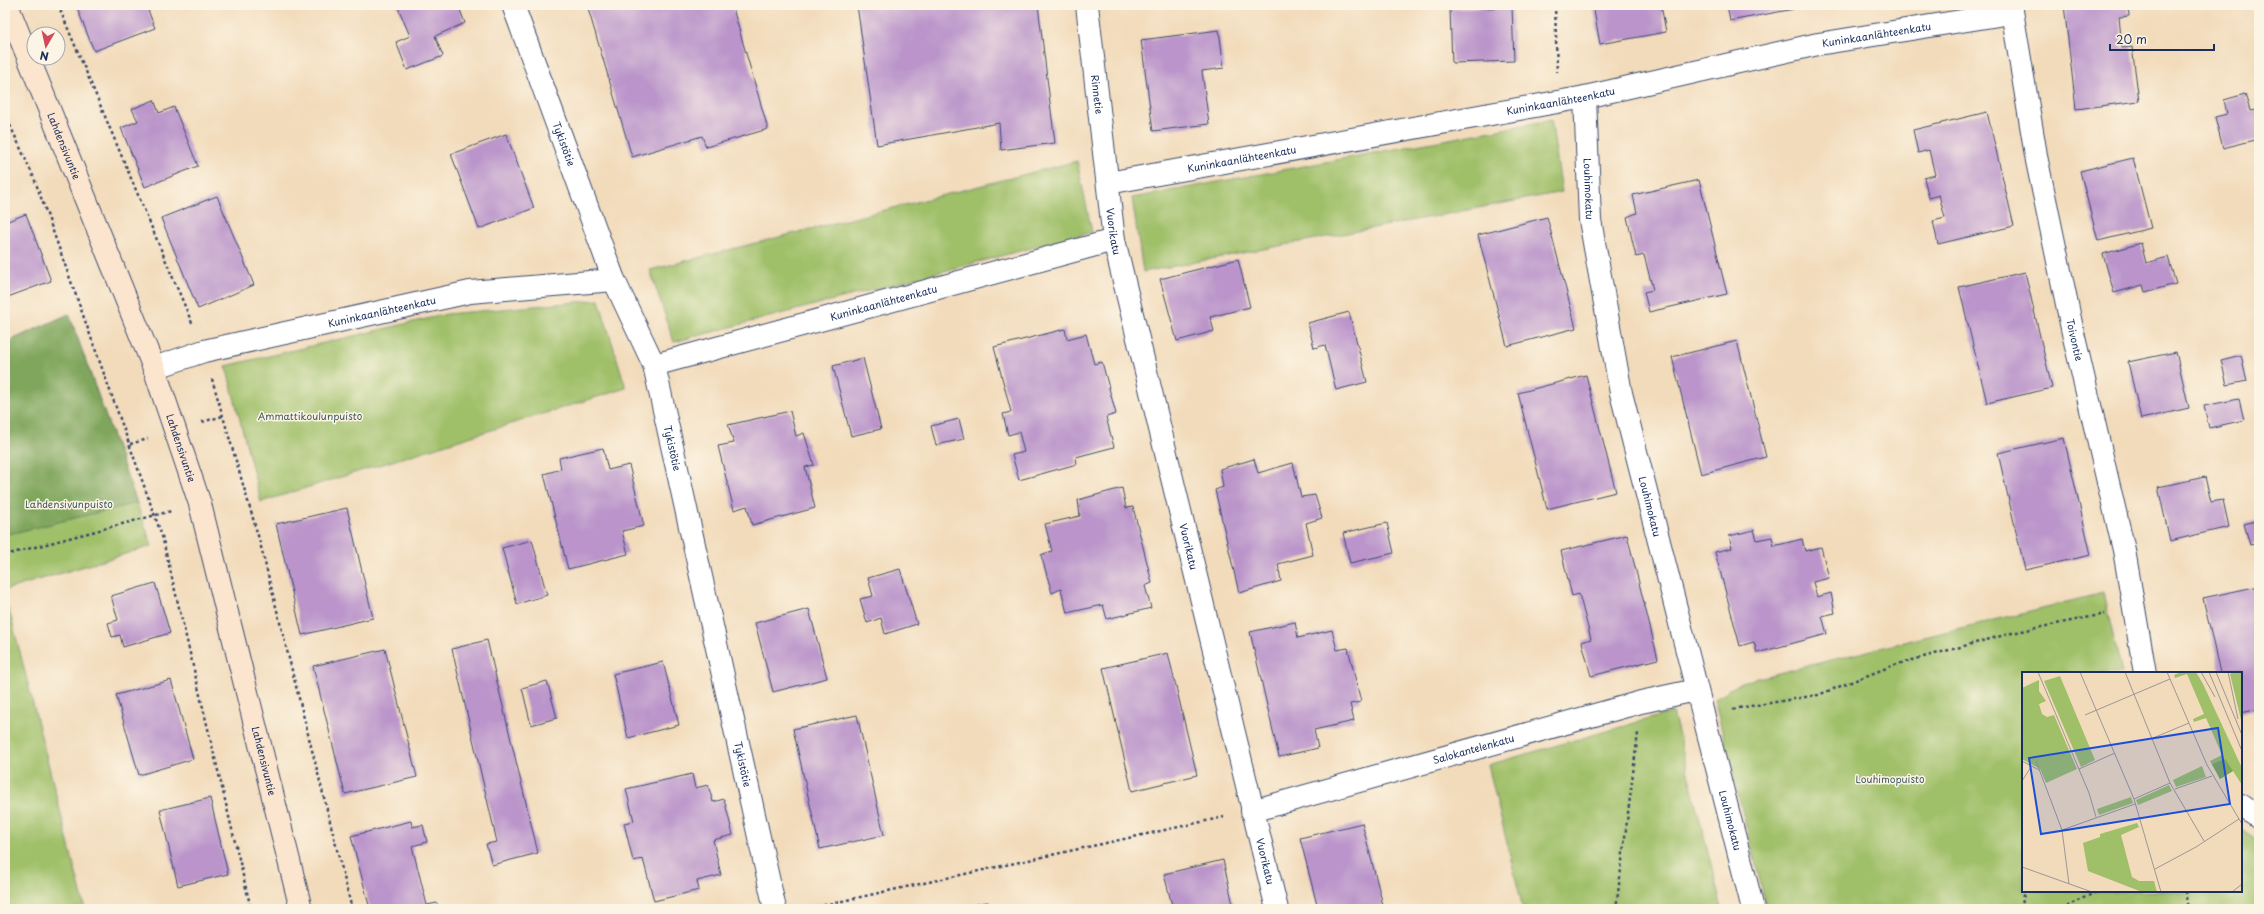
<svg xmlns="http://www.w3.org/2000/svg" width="2264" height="914" viewBox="0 0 2264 914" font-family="'Playpen Sans',sans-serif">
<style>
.green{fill:#9fbf68;stroke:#5d7763}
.forest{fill:#7fa65c;stroke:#4d6a5d}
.building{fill:#ba94ca}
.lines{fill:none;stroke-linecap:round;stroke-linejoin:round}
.minor-casing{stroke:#3b496c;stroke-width:24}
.secondary-casing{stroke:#3b496c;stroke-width:24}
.path{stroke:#3b496c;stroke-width:2.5;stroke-dasharray:3 3;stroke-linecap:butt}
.minor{stroke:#fff;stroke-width:22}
.secondary{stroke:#fbe5cf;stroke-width:22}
.labels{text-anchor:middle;stroke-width:3;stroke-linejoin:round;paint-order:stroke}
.street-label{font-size:10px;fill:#1b2f5e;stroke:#fcf5e5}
.park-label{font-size:10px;fill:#435a61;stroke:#fcf5e5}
.inset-road{fill:none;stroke:#9c9696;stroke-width:1}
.view{fill:#1d4ed8;fill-opacity:0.15;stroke:#1d4ed8;stroke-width:2}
.inset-edge{fill:none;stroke:#1b2f5e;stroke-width:2}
</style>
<rect width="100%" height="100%" fill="#fcf5e5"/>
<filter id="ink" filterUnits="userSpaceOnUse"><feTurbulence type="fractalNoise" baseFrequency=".025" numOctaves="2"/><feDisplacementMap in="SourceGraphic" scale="8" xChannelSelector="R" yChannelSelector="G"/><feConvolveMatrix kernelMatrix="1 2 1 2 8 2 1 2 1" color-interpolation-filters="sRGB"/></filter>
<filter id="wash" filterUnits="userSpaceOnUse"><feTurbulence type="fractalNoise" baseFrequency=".012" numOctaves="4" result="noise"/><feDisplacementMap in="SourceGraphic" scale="16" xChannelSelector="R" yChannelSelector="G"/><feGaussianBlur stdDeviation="0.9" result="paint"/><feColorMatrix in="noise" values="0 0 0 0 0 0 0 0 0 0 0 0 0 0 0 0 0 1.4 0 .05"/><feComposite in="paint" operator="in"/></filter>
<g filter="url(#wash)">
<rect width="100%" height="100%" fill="#f2dbbb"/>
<g class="green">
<path d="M 1551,120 L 1562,192 L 1143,272 L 1132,198 Z"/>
<path d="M 1077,161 L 1092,232 L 674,342 L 650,270 Z"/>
<path d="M 599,300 L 626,388 L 261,502 L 226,366 L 447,314 Z"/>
<path d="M 69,314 L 152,546 L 5,590 L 5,343 Z"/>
<path d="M 2103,593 L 2122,673 L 2023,673 L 2023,891 L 2241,891 L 2241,829 L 2259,841 L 2259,909 L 1767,909 L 1714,699 L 1742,682 Z"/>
<path d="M 5,603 L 10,613 L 85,909 L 5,909 Z"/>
<path d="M 1673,712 L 1722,909 L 1523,909 L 1488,765 Z"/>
</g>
<path class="forest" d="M 69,314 L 137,503 L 5,535 L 5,343 Z"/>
<g id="blocks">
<g class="building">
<path d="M 76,5 L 146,5 L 155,28 L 94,51 Z"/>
<path d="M 397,5 L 458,5 L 465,23 L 435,36 L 443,56 L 407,70 L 396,42 L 410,36 Z"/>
<path d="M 587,5 L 732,5 L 768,129 L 706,147 L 702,136 L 632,157 Z"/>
<path d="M 857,5 L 1038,5 L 1055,143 L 1001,150 L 999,123 L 877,145 Z"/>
<path d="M 1593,5 L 1661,5 L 1666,32 L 1600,44 Z"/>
<path d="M 1727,5 L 1794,5 L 1794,9 L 1730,21 Z"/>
<path d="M 2064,5 L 2128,5 L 2129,16 L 2119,17 L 2122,48 L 2132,47 L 2139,101 L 2076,109 Z"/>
<path d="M 1512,7 L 1514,61 L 1452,63 L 1450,9 Z"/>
<path d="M 1219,30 L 1224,68 L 1202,71 L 1209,124 L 1153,131 L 1141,40 Z"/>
<path d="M 2245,94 L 2250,111 L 2257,110 L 2259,139 L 2223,148 L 2215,117 L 2227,114 L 2224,100 Z"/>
<path d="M 154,100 L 159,113 L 174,107 L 198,166 L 145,187 L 121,128 L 138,121 L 132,109 Z"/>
<path d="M 1987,112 L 2014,226 L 1938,244 L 1933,221 L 1945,218 L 1939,195 L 1929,198 L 1924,178 L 1935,175 L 1929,150 L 1918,153 L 1913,130 Z"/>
<path d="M 506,134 L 534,208 L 479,229 L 451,154 Z"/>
<path d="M 2133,158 L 2151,228 L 2098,241 L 2080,171 Z"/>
<path d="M 1699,180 L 1727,294 L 1649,312 L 1644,292 L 1653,290 L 1644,255 L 1636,257 L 1627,217 L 1637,213 L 1633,195 Z"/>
<path d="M 217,196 L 254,285 L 198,309 L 161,218 Z"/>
<path d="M 5,214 L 8,221 L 26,214 L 51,281 L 5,298 Z"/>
<path d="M 1547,217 L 1576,328 L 1507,346 L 1478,235 Z"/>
<path d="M 2141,243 L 2146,263 L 2168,257 L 2176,284 L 2145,292 L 2143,285 L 2114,293 L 2103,254 Z"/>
<path d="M 1238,259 L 1250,307 L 1210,317 L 1214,331 L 1177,341 L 1160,279 Z"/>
<path d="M 2025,272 L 2052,388 L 1987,403 L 1959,287 Z"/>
<path d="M 1349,312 L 1367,382 L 1336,390 L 1325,345 L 1314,348 L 1308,323 Z"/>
<path d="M 1065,329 L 1067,339 L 1086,334 L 1094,364 L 1102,362 L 1116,414 L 1106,417 L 1114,447 L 1076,457 L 1077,464 L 1019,480 L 1012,455 L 1024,452 L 1019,432 L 1008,435 L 1003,414 L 1011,412 L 994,347 Z"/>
<path d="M 1737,341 L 1766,457 L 1701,474 L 1672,357 Z"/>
<path d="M 2176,352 L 2189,408 L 2141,419 L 2128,362 Z"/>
<path d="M 2241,355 L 2247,381 L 2227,385 L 2221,360 Z"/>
<path d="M 863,358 L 881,429 L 851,436 L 833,366 Z"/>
<path d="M 1586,375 L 1616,492 L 1547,509 L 1518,393 Z"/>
<path d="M 2239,399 L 2244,420 L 2209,428 L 2204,406 Z"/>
<path d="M 790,411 L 796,436 L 804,433 L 814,465 L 805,467 L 815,508 L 752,525 L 747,506 L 734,510 L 718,446 L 734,443 L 728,425 Z"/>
<path d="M 959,419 L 964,439 L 936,445 L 931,426 Z"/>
<path d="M 2064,438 L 2091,555 L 2025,570 L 1998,453 Z"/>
<path d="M 603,448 L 608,470 L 629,465 L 644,526 L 622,531 L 628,554 L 568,569 L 544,474 L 561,469 L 559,458 Z"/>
<path d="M 1254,459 L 1258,473 L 1293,463 L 1301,497 L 1315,495 L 1322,518 L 1306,523 L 1313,555 L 1278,564 L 1281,581 L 1239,593 L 1215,490 L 1223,487 L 1220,469 Z"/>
<path d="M 2205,477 L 2211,502 L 2223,500 L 2229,527 L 2170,541 L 2158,487 Z"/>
<path d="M 1122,488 L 1126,508 L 1133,507 L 1152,583 L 1145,586 L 1151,608 L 1107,619 L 1103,605 L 1067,613 L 1061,589 L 1052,593 L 1041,555 L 1052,551 L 1045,524 L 1080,516 L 1078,500 Z"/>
<path d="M 347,508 L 373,618 L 302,635 L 276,524 Z"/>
<path d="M 2259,520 L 2259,543 L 2250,545 L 2244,524 Z"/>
<path d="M 1387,523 L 1394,553 L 1350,563 L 1343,533 Z"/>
<path d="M 1754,530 L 1757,540 L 1772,537 L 1774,546 L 1802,539 L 1805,551 L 1821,547 L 1829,578 L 1813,582 L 1817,597 L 1831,593 L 1835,613 L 1822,616 L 1827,634 L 1757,653 L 1754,642 L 1740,646 L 1715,552 L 1732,548 L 1729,536 Z"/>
<path d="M 1627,535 L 1658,659 L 1591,676 L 1582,642 L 1591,639 L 1579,594 L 1572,596 L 1561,551 Z"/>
<path d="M 532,540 L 547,595 L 517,604 L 502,548 Z"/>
<path d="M 900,569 L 917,624 L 885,634 L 881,618 L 867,623 L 860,599 L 873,596 L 868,578 Z"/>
<path d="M 155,583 L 170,633 L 123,647 L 120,635 L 112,637 L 108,623 L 118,620 L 111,596 Z"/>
<path d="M 2259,586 L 2259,709 L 2241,713 L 2241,673 L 2220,673 L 2203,598 Z"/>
<path d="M 809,609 L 827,678 L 773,692 L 755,623 Z"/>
<path d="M 1295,622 L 1298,638 L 1332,630 L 1337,650 L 1348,648 L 1361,702 L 1350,704 L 1354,721 L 1314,730 L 1318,748 L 1279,757 L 1250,632 Z"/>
<path d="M 487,640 L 538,853 L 492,865 L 486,844 L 497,842 L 452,649 Z"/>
<path d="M 385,649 L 417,777 L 345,794 L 313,666 Z"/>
<path d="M 1168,653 L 1197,775 L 1132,791 L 1103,668 Z"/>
<path d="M 663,662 L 679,725 L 628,738 L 613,674 Z"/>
<path d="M 171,680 L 193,759 L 139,775 L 116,695 Z"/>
<path d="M 547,681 L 557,718 L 531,725 L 522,688 Z"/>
<path d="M 857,715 L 884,835 L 820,849 L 793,729 Z"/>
<path d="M 692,774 L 695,788 L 708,785 L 713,802 L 724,799 L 733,835 L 713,840 L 721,875 L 697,881 L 699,890 L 654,901 L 643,859 L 633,861 L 624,823 L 634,821 L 626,789 Z"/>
<path d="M 210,798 L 228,874 L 178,886 L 160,810 Z"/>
<path d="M 411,821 L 412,827 L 423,825 L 427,842 L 412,846 L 427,905 L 437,903 L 439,909 L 370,909 L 351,836 Z"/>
<path d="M 1362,823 L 1384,909 L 1318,909 L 1300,838 Z"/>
<path d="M 1223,860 L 1234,909 L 1173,909 L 1164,874 Z"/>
<path d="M 988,902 L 990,909 L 957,909 L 957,908 Z"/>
</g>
</g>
</g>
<g filter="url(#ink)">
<use href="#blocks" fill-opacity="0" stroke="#3b496c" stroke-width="1"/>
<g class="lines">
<g class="minor-casing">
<g id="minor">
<path id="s1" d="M 513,5 L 614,280 L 654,365 L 775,909"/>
<path id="s2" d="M 1087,5 L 1114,240 L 1277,909"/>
<path id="s3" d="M 2011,5 L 2037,161 L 2073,333 L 2124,550 L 2145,673"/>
<path id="s4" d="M 1585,97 L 1590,220 L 1621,393 L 1753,909"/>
<path id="s5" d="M 1108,183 L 1585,97 L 1818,44 L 2011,13"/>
<path id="s6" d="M 654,365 L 1114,240"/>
<path id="s7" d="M 154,368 L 204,351 L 470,292 L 614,280"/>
<path d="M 2241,805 L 2259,818"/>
<path id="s8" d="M 1252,811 L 1641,702 L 1696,690"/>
</g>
</g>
<g class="secondary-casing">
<g id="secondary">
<path id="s9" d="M 7,5 L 154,368 L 200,504 L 301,909"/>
</g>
</g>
<g class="path">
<path d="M 58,5 L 192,323"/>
<path d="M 1555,5 L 1557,72"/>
<path d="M 5,114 L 34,178 L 162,536 L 251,909"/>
<path d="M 212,379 L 259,539 L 352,909"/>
<path d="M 202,422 L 223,416"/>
<path d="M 130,444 L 148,439"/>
<path d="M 5,555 L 171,511"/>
<path d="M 1733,709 L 1818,695 L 1894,665 L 2012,633 L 2105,614"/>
<path d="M 2185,891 L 2188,909"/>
<path d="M 806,909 L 1224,817"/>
<path d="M 1616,909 L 1638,733"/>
<path d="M 2021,909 L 2025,891"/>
<path d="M 2061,909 L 2098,891"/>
</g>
<use href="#minor" class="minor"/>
<use href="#secondary" class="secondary"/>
</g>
</g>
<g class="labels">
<g class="street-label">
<text dy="4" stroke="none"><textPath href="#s5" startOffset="783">Kuninkaanlähteenkatu</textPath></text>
<text dy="4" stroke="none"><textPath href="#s2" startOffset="90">Rinnetie</textPath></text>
<text dy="4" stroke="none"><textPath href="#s5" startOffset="460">Kuninkaanlähteenkatu</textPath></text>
<text dy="4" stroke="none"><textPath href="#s1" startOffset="148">Tykistötie</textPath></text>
<text dy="4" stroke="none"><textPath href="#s9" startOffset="152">Lahdensivuntie</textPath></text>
<text dy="4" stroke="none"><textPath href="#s5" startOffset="136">Kuninkaanlähteenkatu</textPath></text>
<text dy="4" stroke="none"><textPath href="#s4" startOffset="92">Louhimokatu</textPath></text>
<text dy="4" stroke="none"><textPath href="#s2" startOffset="228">Vuorikatu</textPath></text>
<text dy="4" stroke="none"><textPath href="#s6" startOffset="238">Kuninkaanlähteenkatu</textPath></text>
<text dy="4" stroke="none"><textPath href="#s7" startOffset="235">Kuninkaanlähteenkatu</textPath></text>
<text dy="4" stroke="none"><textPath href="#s3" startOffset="341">Toivontie</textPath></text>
<text dy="4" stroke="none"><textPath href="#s9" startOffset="476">Lahdensivuntie</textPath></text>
<text dy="4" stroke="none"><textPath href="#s1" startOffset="472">Tykistötie</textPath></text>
<text dy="4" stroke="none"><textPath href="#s4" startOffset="416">Louhimokatu</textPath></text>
<text dy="4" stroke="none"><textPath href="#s2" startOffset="552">Vuorikatu</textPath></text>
<text dy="4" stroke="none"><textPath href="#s8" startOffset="230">Salokantelenkatu</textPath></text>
<text dy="4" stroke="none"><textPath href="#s9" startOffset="800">Lahdensivuntie</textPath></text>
<text dy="4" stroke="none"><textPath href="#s1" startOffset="796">Tykistötie</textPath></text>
<text dy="4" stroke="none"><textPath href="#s4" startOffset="740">Louhimokatu</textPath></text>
<text dy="4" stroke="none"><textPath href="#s2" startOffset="876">Vuorikatu</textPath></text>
</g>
<g class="park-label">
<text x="310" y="420">Ammattikoulunpuisto</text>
<text x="69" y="508">Lahdensivunpuisto</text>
<text x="1890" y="783">Louhimopuisto</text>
</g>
</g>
<g transform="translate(2022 672)">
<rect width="220" height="220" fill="#f2dbbb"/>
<path d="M 159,0 L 174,0 L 181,12 L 220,96 L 220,113 L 211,99 L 198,107 L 188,89 L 200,83 L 184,46 L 172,50 L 171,47 L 182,42 L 165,2 L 153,6 L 152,3 ZM 211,0 L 220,0 L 220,52 L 208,2 ZM 38,4 L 73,88 L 59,95 L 22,9 ZM 17,8 L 17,19 L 24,29 L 17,32 L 20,42 L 25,45 L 32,43 L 55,97 L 24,111 L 18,97 L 0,87 L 0,16 ZM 180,94 L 184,105 L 154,115 L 151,108 ZM 147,113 L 150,119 L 116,133 L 114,128 ZM 109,125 L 111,131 L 77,143 L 75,137 ZM 115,151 L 117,155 L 99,163 L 110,205 L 117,209 L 132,209 L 135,220 L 120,220 L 66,199 L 61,171 L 78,165 L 78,162 Z" fill="#9fbf68"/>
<path d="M 203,87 L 211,99 L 198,107 L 190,92 Z" fill="#7fa65c"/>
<path class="inset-road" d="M 16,0 L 67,121 L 74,145M 58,0 L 112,127 L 139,220M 103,0 L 148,111 L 182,169M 145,0 L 185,93 L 220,152M 179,0 L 193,25M 187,0 L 220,79M 194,0 L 220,63M 206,0 L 216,47M 63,43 L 148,7M 131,66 L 167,51M 0,89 L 17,98M 14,89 L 40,158 L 47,212M 57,97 L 93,81M 0,109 L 9,95M 153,117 L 190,104M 112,127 L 148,111M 40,158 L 113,132M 0,195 L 70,220M 133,197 L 174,175 L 217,147M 210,220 L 220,212"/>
<path class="view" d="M 196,56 L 208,132 L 19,162 L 7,86 Z"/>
<rect width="220" height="220" class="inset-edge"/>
</g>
<rect width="2264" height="914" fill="none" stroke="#fcf5e5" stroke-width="20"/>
<g transform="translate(46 46) rotate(189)"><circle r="19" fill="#fcf5e5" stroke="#a2a6af"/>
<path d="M0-3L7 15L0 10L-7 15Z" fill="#d1495b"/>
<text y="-6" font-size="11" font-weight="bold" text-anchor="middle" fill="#1b2f5e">N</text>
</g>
<path d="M2110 44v6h104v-6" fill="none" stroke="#1b2f5e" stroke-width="2"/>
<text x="2116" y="44" font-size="12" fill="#1b2f5e" stroke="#fcf5e5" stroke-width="3" paint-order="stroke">20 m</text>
</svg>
